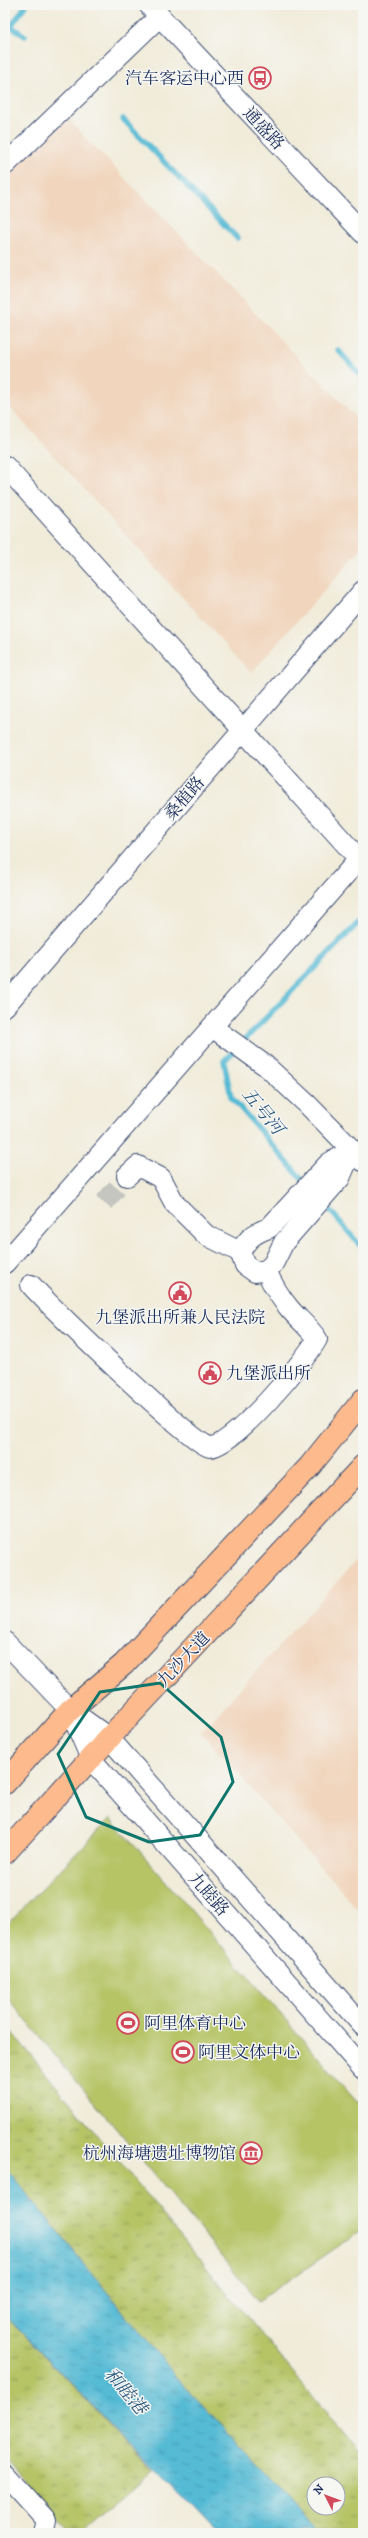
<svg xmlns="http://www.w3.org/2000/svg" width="368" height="2538" viewBox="0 0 368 2538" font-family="'IM FELL DW Pica','Noto Serif SC',serif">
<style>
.built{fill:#f1d5bd}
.grass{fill:url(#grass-tufts);stroke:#687a62;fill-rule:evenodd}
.garden{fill:#b6c466;stroke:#687a62}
.water{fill:url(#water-ripples);stroke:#387499}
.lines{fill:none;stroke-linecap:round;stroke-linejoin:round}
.stream{stroke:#55bad4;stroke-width:5.5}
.minor-tunnel{stroke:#c6c6c1;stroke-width:20;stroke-dasharray:20 10;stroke-linecap:butt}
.minor-casing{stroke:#3b4b71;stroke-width:22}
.major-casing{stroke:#3b4b71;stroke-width:24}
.minor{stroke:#fff;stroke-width:20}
.major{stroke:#fcba8d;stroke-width:22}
.marked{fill:none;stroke:#0f766e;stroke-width:3;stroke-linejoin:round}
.labels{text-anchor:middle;stroke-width:3;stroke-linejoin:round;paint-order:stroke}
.poi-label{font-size:17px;fill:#1b2f5e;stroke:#f6f6f2;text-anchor:start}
.street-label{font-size:17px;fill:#1b2f5e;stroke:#f6f6f2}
.water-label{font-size:18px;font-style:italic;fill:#2c5981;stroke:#f6f6f2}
</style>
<defs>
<pattern id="grass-tufts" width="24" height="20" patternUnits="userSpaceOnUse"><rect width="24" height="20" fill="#b6c466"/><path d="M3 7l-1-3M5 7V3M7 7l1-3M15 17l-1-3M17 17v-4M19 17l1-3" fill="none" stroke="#93a057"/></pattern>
<pattern id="water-ripples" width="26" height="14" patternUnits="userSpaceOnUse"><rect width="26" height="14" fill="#55bad4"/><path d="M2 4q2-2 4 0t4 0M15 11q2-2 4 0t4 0" fill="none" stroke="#4698af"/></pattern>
</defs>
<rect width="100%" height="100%" fill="#f6f6f2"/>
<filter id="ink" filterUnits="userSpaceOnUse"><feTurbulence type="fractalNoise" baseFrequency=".025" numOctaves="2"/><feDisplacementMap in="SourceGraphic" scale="8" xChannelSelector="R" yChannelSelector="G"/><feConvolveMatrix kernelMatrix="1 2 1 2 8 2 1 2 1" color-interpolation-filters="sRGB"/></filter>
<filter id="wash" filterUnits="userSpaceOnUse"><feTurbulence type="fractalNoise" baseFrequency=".012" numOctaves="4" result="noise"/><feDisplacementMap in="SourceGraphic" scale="16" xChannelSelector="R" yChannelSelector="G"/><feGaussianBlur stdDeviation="0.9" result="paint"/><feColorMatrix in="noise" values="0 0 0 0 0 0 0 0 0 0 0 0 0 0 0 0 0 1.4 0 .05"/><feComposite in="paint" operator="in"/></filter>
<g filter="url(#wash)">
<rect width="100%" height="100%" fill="#f1ecda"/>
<g class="built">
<path d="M 61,112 L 363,425 L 363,547 L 251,673 L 5,402 L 5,167 Z"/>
<path d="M 363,1553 L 363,1915 L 201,1732 Z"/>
</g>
<g class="grass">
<path d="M 5,2024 L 363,2457 L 363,2533 L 315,2533 L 285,2493 L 177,2378 L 5,2167 ZM 314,2484 L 338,2484 L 338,2508 L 314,2508 Z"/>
<path d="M 5,2314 L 153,2471 L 84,2529 L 66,2527 L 5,2459 Z"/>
</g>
<path class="garden" d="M 111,1818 L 363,2109 L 363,2229 L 259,2301 L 5,1995 L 5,1926 Z"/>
<path class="water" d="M 5,2167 L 177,2378 L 285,2493 L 315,2533 L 214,2533 L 5,2314 Z"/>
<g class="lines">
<g class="stream">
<path d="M 5,22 L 25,36"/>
<path d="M 11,26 L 26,5"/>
<path d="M 123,119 L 237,238"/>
<path d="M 338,350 L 363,378"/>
<path d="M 306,1184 L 231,1097 L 224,1061 L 363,918"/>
<path d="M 323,1202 L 363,1249"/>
</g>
</g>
</g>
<g filter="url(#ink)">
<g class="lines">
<path class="minor-tunnel" d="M 104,1203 L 127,1176"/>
<g class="minor-casing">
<g id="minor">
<path d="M 149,5 L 363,233"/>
<path d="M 5,165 L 160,16"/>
<path d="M 5,466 L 359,859 L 5,1263"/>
<path d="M 5,1006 L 363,591"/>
<path d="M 212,1027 L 266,1066 L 307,1104 L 363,1161"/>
<path d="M 352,1150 L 340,1178 L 284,1242 L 273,1264 L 266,1270 L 255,1272 L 245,1265 L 240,1252 C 248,1238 254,1233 269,1228 L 329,1163 Z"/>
<path d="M 127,1176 L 138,1166 L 161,1178 L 175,1204 L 206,1235 L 240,1252"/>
<path d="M 31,1285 C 50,1306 195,1447 210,1447 C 233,1447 306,1360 317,1339 C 309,1327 298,1319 289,1308 C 279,1296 272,1284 266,1270"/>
<path d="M 5,1642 L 70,1710 L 109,1738 L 363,2026"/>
<path d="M 70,1710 L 91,1759 L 363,2069"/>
<path d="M 5,2475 L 46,2520 L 43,2533"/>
</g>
</g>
<g class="major-casing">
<g id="major">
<path d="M 5,1783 L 70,1710 L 124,1664 L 310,1466 L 363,1400"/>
<path d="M 5,1853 L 109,1738 L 363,1466"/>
</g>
</g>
<use href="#minor" class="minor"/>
<use href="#major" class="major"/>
</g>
</g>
<path class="marked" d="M 160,1683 L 221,1737 L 233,1782 L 200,1835 L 149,1842 L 86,1817 L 58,1754 L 100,1692 Z"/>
<defs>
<g id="bus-ring" transform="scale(1.15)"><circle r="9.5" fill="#f6f6f2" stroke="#d1495b" stroke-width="1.5"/><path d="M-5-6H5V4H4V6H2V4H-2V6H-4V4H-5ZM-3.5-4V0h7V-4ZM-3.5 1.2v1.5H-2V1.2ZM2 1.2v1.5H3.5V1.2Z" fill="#d1495b"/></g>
<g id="civic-ring" transform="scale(1.15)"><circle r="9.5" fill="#f6f6f2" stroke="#d1495b" stroke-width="1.5"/><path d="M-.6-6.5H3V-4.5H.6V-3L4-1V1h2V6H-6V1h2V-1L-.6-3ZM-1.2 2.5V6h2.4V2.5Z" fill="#d1495b"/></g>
<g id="stadium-ring" transform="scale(1.15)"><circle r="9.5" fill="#f6f6f2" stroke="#d1495b" stroke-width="1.5"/><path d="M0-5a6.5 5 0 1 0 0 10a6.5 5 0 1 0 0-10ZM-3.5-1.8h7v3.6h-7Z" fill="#d1495b"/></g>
<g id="museum-ring" transform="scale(1.15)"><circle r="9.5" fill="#f6f6f2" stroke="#d1495b" stroke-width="1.5"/><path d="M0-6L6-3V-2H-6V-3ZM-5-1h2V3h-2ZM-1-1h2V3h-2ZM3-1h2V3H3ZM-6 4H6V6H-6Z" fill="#d1495b"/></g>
</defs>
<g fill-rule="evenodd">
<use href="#bus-ring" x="260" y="78"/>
<use href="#civic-ring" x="180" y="1293"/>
<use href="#civic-ring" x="210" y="1373"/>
<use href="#stadium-ring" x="128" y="2023"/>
<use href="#stadium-ring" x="183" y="2052"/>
<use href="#museum-ring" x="251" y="2153"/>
</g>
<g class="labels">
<g class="poi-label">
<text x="244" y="84" text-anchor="end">汽车客运中心西</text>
<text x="180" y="1323" text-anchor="middle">九堡派出所兼人民法院</text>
<text x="226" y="1379">九堡派出所</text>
<text x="144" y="2029">阿里体育中心</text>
<text x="198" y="2058">阿里文体中心</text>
<text x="236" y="2159" text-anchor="end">杭州海塘遗址博物馆</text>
</g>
<g class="street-label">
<text transform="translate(264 128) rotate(47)" y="6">通盛路</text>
<text transform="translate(184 798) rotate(-49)" y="6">桑植路</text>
<text transform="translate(183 1659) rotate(-47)" y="6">九沙大道</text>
<text transform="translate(209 1894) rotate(49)" y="6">九睦路</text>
</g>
<g class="water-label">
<text transform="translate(263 1111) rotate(51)" y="6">五号河</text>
<text transform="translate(126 2391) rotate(50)" y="6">和睦港</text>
</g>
</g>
<rect width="368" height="2538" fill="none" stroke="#f6f6f2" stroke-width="20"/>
<g transform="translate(326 2496) rotate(312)"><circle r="19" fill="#f6f6f2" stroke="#9ea6b7"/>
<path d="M0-3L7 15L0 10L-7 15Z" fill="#d1495b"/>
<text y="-6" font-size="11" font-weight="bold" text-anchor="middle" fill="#1b2f5e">N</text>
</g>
</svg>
